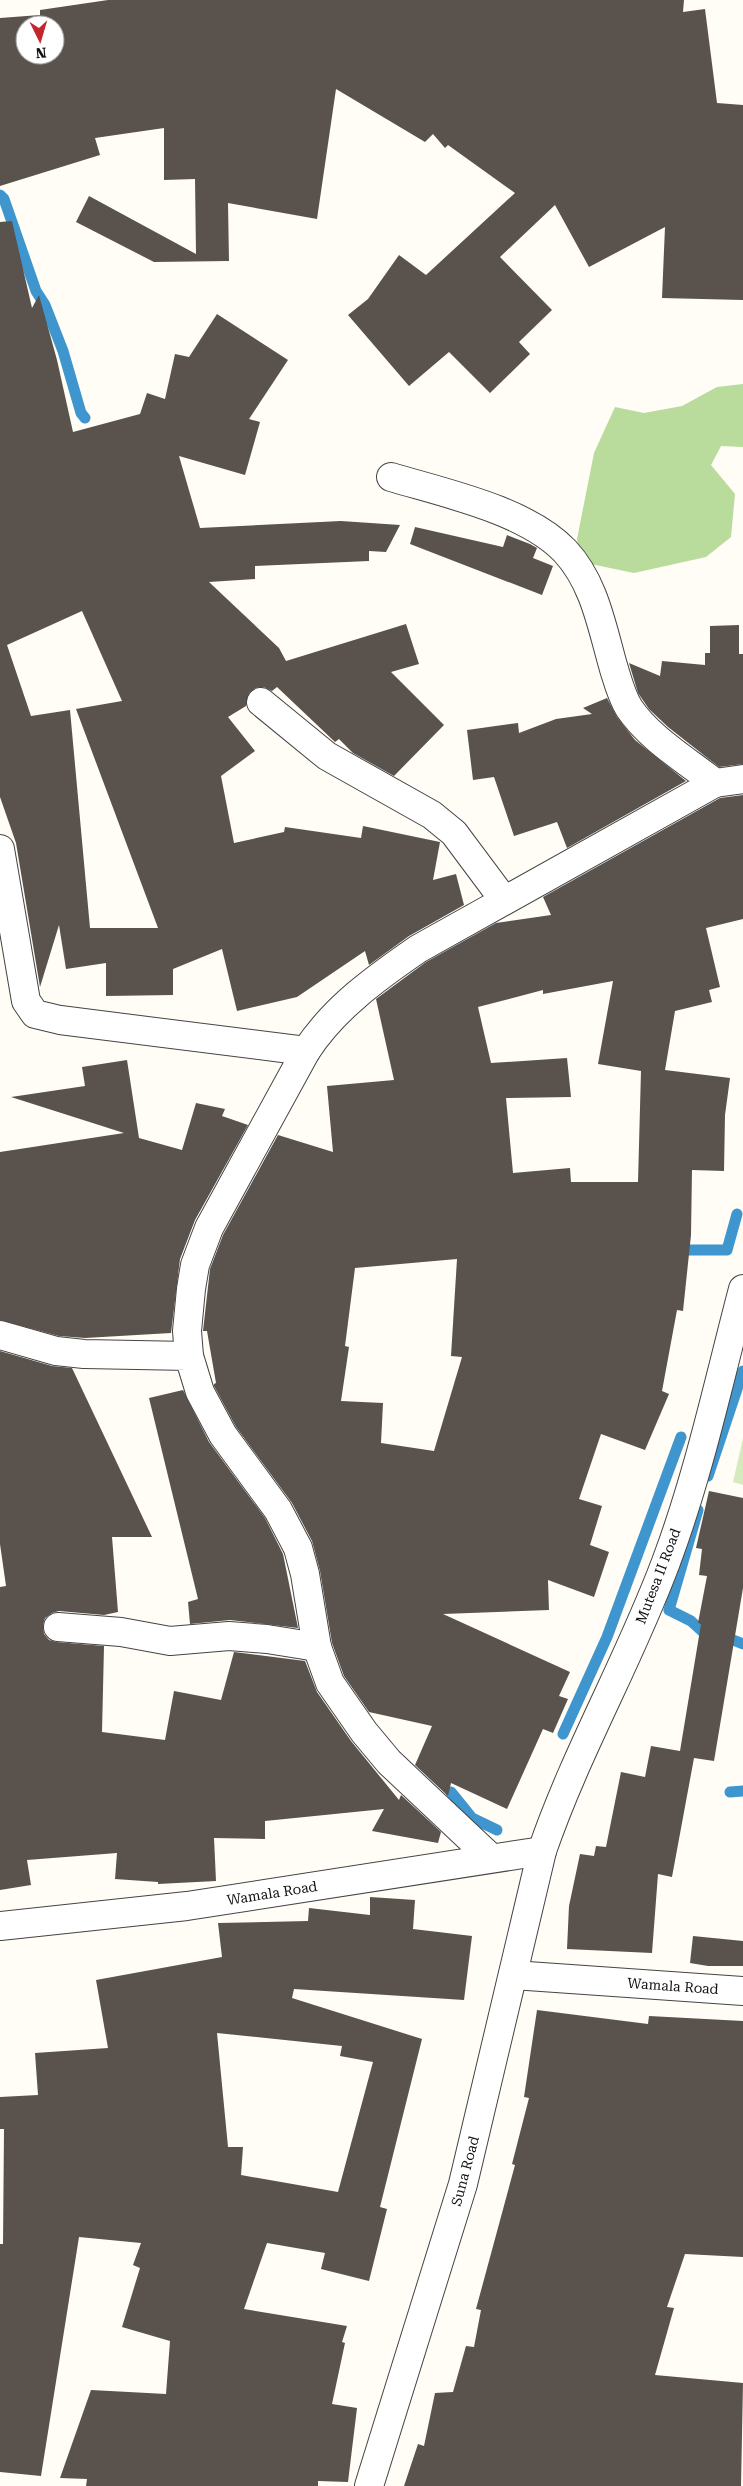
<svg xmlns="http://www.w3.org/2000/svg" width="743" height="2486" viewBox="0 0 743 2486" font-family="'Roboto Serif',serif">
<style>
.green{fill:#d5ebbd}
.forest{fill:#b9dc9c}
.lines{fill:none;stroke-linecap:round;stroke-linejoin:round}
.stream{stroke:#3f96cf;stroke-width:11}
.building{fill:#5a524d;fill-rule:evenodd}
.minor-casing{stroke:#444;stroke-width:30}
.tertiary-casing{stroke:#444;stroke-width:30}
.minor{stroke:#fff;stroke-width:28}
.tertiary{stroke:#fff;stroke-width:28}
.labels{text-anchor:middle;stroke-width:5;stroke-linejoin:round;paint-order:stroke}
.street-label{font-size:14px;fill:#111;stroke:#fff}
</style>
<rect width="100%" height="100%" fill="#fffdf5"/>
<path class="green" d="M 743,1438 L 743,1485 L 733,1482 Z"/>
<path class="forest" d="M 743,384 L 743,447 L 721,446 L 711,465 L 735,494 L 731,537 L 706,557 L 634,573 L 581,562 L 577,539 L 594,453 L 615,407 L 644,413 L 682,406 L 717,387 Z"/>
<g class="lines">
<g class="stream">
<path d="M 0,195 L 4,199 L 36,291 L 45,305 L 63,351 L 81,413 L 85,418"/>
<path d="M 676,1250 L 727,1250 L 737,1214"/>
<path d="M 708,1476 L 743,1371"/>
<path d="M 698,1510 L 669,1610 L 691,1621 L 703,1632 L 718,1634 L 743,1644"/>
<path d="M 563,1734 L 607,1637 L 681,1437"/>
<path d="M 451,1792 L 472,1818 L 497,1830"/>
<path d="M 730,1792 L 743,1791"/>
</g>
</g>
<g class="building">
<path d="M 108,0 L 684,0 L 683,12 L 705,9 L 717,103 L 743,105 L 743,300 L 662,298 L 665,227 L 589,267 L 555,205 L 500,257 L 552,310 L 519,342 L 530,354 L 490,393 L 449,352 L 409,386 L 348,315 L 368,299 L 399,255 L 426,275 L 515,193 L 448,145 L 445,148 L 433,134 L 425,142 L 336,89 L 317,219 L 228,203 L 229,261 L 154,262 L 76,222 L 89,196 L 196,254 L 195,179 L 164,180 L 164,128 L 95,138 L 100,155 L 0,186 L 0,18 L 40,15 L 40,10 ZM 25,25 L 55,25 L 55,55 L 25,55 Z"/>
<path d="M 12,221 L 32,308 L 39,295 L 57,360 L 73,432 L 140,414 L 147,393 L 165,399 L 175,354 L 189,357 L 217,314 L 288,360 L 249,419 L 260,422 L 245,475 L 179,456 L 200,528 L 341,521 L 400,525 L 386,552 L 369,551 L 369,561 L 255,566 L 255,579 L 209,582 L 279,648 L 286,661 L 406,624 L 419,664 L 391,672 L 444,725 L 394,776 L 353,753 L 339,739 L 335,742 L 277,687 L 272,691 L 264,687 L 255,688 L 249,693 L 246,706 L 228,717 L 255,751 L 221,776 L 234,843 L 284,832 L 285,827 L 361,838 L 363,826 L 440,842 L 433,880 L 456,874 L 464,905 L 409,936 L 369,965 L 365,951 L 297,997 L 237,1011 L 222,949 L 173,969 L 173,995 L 106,996 L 106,963 L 66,969 L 59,925 L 40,987 L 16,843 L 0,797 L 0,222 ZM 82,611 L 122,701 L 76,709 L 158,928 L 90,928 L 70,710 L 31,716 L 7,645 Z"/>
<path d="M 415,527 L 503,547 L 507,535 L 530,544 L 537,548 L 533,558 L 553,566 L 542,595 L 410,544 Z"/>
<path d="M 739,625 L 739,654 L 743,654 L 743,764 L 719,767 L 668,727 L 649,709 L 638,693 L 629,663 L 660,676 L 662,661 L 705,665 L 705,653 L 710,653 L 710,626 Z"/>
<path d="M 607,698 L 617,717 L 635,740 L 686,781 L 567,848 L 557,822 L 514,836 L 494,777 L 473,780 L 467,730 L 518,723 L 519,733 L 556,719 L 592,714 L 583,708 Z"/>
<path d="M 743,795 L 743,919 L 706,928 L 720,987 L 709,990 L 712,1002 L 675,1011 L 665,1070 L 730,1078 L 725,1115 L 724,1171 L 692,1170 L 691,1235 L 683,1311 L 677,1310 L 662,1391 L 669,1394 L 645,1450 L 601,1434 L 579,1499 L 602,1506 L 590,1545 L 609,1552 L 594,1597 L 548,1580 L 549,1610 L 443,1614 L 570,1672 L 559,1696 L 568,1699 L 553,1733 L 543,1729 L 507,1809 L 451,1783 L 448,1796 L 415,1765 L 432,1726 L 369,1712 L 344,1676 L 332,1643 L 320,1571 L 312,1541 L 292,1503 L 236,1427 L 214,1386 L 214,1384 L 216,1383 L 207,1331 L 203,1331 L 210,1269 L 223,1235 L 278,1135 L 333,1152 L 327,1086 L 394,1080 L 376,999 L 426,962 L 496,923 L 551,915 L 543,897 L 720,798 ZM 613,981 L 598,1064 L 641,1071 L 638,1182 L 571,1182 L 570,1168 L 513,1173 L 506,1098 L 571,1097 L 567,1058 L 491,1063 L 478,1007 L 543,990 L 543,994 ZM 457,1259 L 451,1356 L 462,1357 L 434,1451 L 381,1443 L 383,1403 L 341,1401 L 349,1347 L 345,1346 L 355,1268 Z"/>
<path d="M 127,1060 L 139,1138 L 182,1150 L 196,1103 L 225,1109 L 222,1116 L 248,1125 L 195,1220 L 180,1259 L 171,1333 L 85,1338 L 59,1336 L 0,1320 L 0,1152 L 124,1133 L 11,1097 L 85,1086 L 82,1067 Z"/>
<path d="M 0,1351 L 52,1366 L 72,1368 L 152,1537 L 112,1537 L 118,1612 L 104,1615 L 59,1611 L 52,1613 L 45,1618 L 43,1625 L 44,1634 L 49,1640 L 56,1642 L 104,1646 L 102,1732 L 165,1740 L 174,1691 L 221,1700 L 234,1652 L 305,1661 L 317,1692 L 351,1741 L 399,1800 L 401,1795 L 441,1832 L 438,1843 L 372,1831 L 384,1809 L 265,1821 L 265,1839 L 214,1838 L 216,1881 L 158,1884 L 158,1882 L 115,1879 L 117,1853 L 27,1860 L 31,1885 L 0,1890 L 0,1587 L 6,1586 L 0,1544 Z"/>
<path d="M 183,1390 L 209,1442 L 265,1518 L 283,1554 L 298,1628 L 230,1620 L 190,1624 L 188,1602 L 198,1599 L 149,1398 Z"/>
<path d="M 709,1491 L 743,1498 L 743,1588 L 714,1761 L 694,1758 L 672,1877 L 658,1874 L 652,1953 L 567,1949 L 569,1906 L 580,1854 L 594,1856 L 596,1846 L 606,1847 L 621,1772 L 645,1777 L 651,1746 L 680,1751 L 701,1624 L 698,1623 L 707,1576 L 699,1575 L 702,1549 L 696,1548 Z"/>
<path d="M 370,1897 L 415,1900 L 413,1929 L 472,1936 L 464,2000 L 294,1989 L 292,1998 L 422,2039 L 380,2207 L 387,2209 L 369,2281 L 321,2269 L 325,2253 L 267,2243 L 244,2309 L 347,2326 L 342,2342 L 345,2343 L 332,2404 L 357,2408 L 348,2482 L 318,2481 L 318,2486 L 86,2486 L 87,2479 L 60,2478 L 91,2390 L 166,2394 L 170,2341 L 122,2327 L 140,2268 L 133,2265 L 141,2243 L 79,2237 L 41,2476 L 0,2472 L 0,2244 L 3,2244 L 4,2129 L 0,2129 L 0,2097 L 38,2095 L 35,2053 L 108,2048 L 96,1980 L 222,1957 L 218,1923 L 308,1921 L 309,1908 L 370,1915 ZM 217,2033 L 342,2046 L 340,2056 L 373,2062 L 338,2192 L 241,2175 L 243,2147 L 228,2147 Z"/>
<path d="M 693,1936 L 743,1941 L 743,1966 L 708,1966 L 690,1963 Z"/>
<path d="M 537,2010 L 648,2024 L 649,2016 L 743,2021 L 743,2257 L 685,2254 L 667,2307 L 674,2308 L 655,2375 L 743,2383 L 741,2486 L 404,2486 L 418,2444 L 424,2446 L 435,2393 L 453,2392 L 466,2346 L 474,2347 L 481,2310 L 476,2309 L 515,2165 L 512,2164 L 529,2098 L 524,2097 Z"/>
</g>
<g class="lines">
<g class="minor-casing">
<g id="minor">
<path d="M 391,477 C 444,493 526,510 565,551 C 595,583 602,628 614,669 C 618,682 622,697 629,708 C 649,738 686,760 715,783"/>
<path d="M 261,702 L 327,756 L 432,815 L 454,833 L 504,900"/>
<path d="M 0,849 L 26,1001 L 35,1014 L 60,1020 L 306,1051"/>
<path d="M 0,1335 L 56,1351 L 84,1354 L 189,1356 L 200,1392 L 223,1435 L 278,1510 L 298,1548 L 305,1574 L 317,1647 L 330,1683 L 364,1732 L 389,1762 L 491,1858"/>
<path d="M 189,1356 L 187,1331 L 191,1289 L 195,1265 L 209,1228 L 306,1051 C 334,1008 376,978 418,949 L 715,783 L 743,779"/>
<path d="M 58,1627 L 121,1632 L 170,1641 L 229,1636 L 267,1639 L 317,1647"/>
</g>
</g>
<g class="tertiary-casing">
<g id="tertiary">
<path d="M 0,1926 L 187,1906 L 542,1851"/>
<path d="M 513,1975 L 743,1991"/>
<path d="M 369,2486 L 463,2184 L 542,1851 C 576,1752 629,1661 666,1562 C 699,1474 719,1380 743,1289"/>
</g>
</g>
<use href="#minor" class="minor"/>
<use href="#tertiary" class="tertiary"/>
</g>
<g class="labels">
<g class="street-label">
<text transform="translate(658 1576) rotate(-69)" y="5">Mutesa II Road</text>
<text transform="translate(272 1893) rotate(-9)" y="5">Wamala Road</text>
<text transform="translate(673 1986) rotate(4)" y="5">Wamala Road</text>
<text transform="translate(465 2171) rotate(-75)" y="5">Suna Road</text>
</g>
</g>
<g transform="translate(40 40) rotate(175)"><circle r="24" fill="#ffffff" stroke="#a0a0a0"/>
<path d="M0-4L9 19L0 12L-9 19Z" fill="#c4262e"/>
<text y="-8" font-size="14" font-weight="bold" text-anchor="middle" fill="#111111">N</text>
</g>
</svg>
